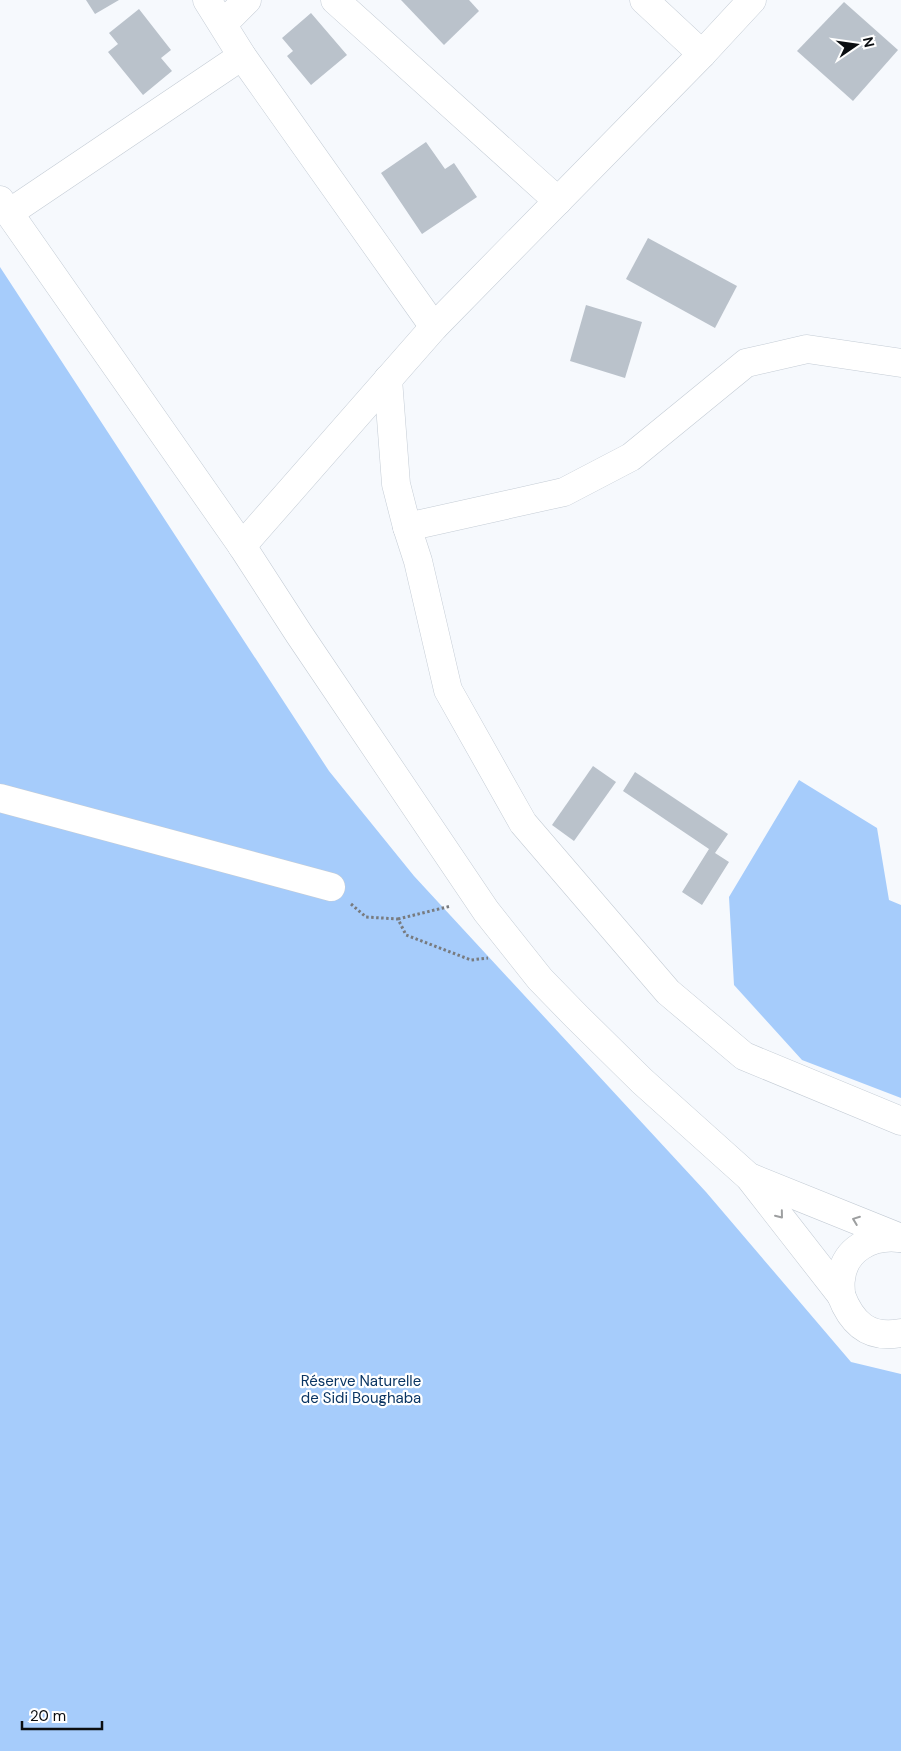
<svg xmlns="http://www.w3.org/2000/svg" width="901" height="1751" viewBox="0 0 901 1751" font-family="'DM Sans',sans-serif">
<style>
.green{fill:#a6ccfb}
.building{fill:#bac2cb}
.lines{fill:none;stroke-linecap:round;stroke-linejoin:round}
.minor-casing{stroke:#c4ccd5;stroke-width:29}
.path{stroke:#787b7f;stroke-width:3;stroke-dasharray:2.5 2.5;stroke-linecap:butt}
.minor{stroke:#fff;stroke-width:28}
.oneway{stroke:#9d9fa0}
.labels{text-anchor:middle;stroke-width:4.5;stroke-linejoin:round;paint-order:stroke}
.park-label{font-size:15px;fill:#0a3563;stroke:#fff}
</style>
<rect width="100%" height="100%" fill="#f6f9fd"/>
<g class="green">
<path d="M 0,267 L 329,771 L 414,876 L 706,1192 L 851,1362 L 901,1374 L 901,1751 L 0,1751 Z"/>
<path d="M 799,780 L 877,828 L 889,900 L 901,905 L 901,1098 L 802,1060 L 734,985 L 729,897 Z"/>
</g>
<g class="building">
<path d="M 86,0 L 119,0 L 95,14 Z"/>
<path d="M 401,0 L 469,0 L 479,11 L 444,45 Z"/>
<path d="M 844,2 L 898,50 L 853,101 L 797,51 Z"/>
<path d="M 139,9 L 171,50 L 161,58 L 172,71 L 143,95 L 108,52 L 118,44 L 109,33 Z"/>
<path d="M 311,13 L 347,55 L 311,85 L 287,56 L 293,51 L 282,38 Z"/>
<path d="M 426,142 L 445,169 L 454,163 L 477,197 L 422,234 L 381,173 Z"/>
<path d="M 648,238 L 737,286 L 715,328 L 626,279 Z"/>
<path d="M 586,305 L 642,322 L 625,378 L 570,361 Z"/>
<path d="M 593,766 L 616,782 L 574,841 L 552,825 Z"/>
<path d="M 635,772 L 728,834 L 715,853 L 729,862 L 702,905 L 682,892 L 709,849 L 623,791 Z"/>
</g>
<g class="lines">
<g class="minor-casing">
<g id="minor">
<path d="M 207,0 L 242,56 L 434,327"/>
<path d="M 335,0 L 558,201"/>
<path d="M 644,0 L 702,54"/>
<path d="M 223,24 L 247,0"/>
<path d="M 0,200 L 242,546 L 299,634 L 486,911 L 540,979 L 577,1017 L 642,1081 L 749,1177 L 841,1295 C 852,1324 869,1339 901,1333"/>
<path d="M 9,213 L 242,56"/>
<path d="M 388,379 L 396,484 L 407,527 L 418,561 L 448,690 L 523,823 L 668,992 L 744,1056 L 901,1121"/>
<path d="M 407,527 L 564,492 L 631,457 L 746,363 L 807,349 L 901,363"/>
<path d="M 242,546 L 434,327 L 702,54 L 752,0"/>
<path d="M 0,798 L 331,887"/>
<path d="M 752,1178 L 901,1238"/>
<path d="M 841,1295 C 841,1290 840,1284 841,1279 C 844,1249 872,1235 899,1238"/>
</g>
</g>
<g class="path">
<path d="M 351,904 L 366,917 L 398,919 L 406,935 L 471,960 L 488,958"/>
<path d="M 398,919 L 451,906"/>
</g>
<use href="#minor" class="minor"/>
</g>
<defs><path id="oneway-chevron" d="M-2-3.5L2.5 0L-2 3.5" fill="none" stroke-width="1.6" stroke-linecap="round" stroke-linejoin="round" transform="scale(1.25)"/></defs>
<g class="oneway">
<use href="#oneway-chevron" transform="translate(780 1215) rotate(51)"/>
<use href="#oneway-chevron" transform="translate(856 1220) rotate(-159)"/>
</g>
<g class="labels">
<g class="park-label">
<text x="361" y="1386">Réserve Naturelle<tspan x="361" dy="17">de Sidi Boughaba</tspan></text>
</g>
</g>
<g transform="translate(856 45) rotate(77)" stroke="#ffffff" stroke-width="4" paint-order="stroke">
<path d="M0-4L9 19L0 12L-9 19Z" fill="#0b0e11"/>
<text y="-8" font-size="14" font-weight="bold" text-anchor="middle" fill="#0b0e11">N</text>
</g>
<path d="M22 1721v8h80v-8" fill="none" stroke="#0b0e11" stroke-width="2.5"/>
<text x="30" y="1721" font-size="15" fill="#0b0e11" stroke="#ffffff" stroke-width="4" paint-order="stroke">20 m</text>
</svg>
